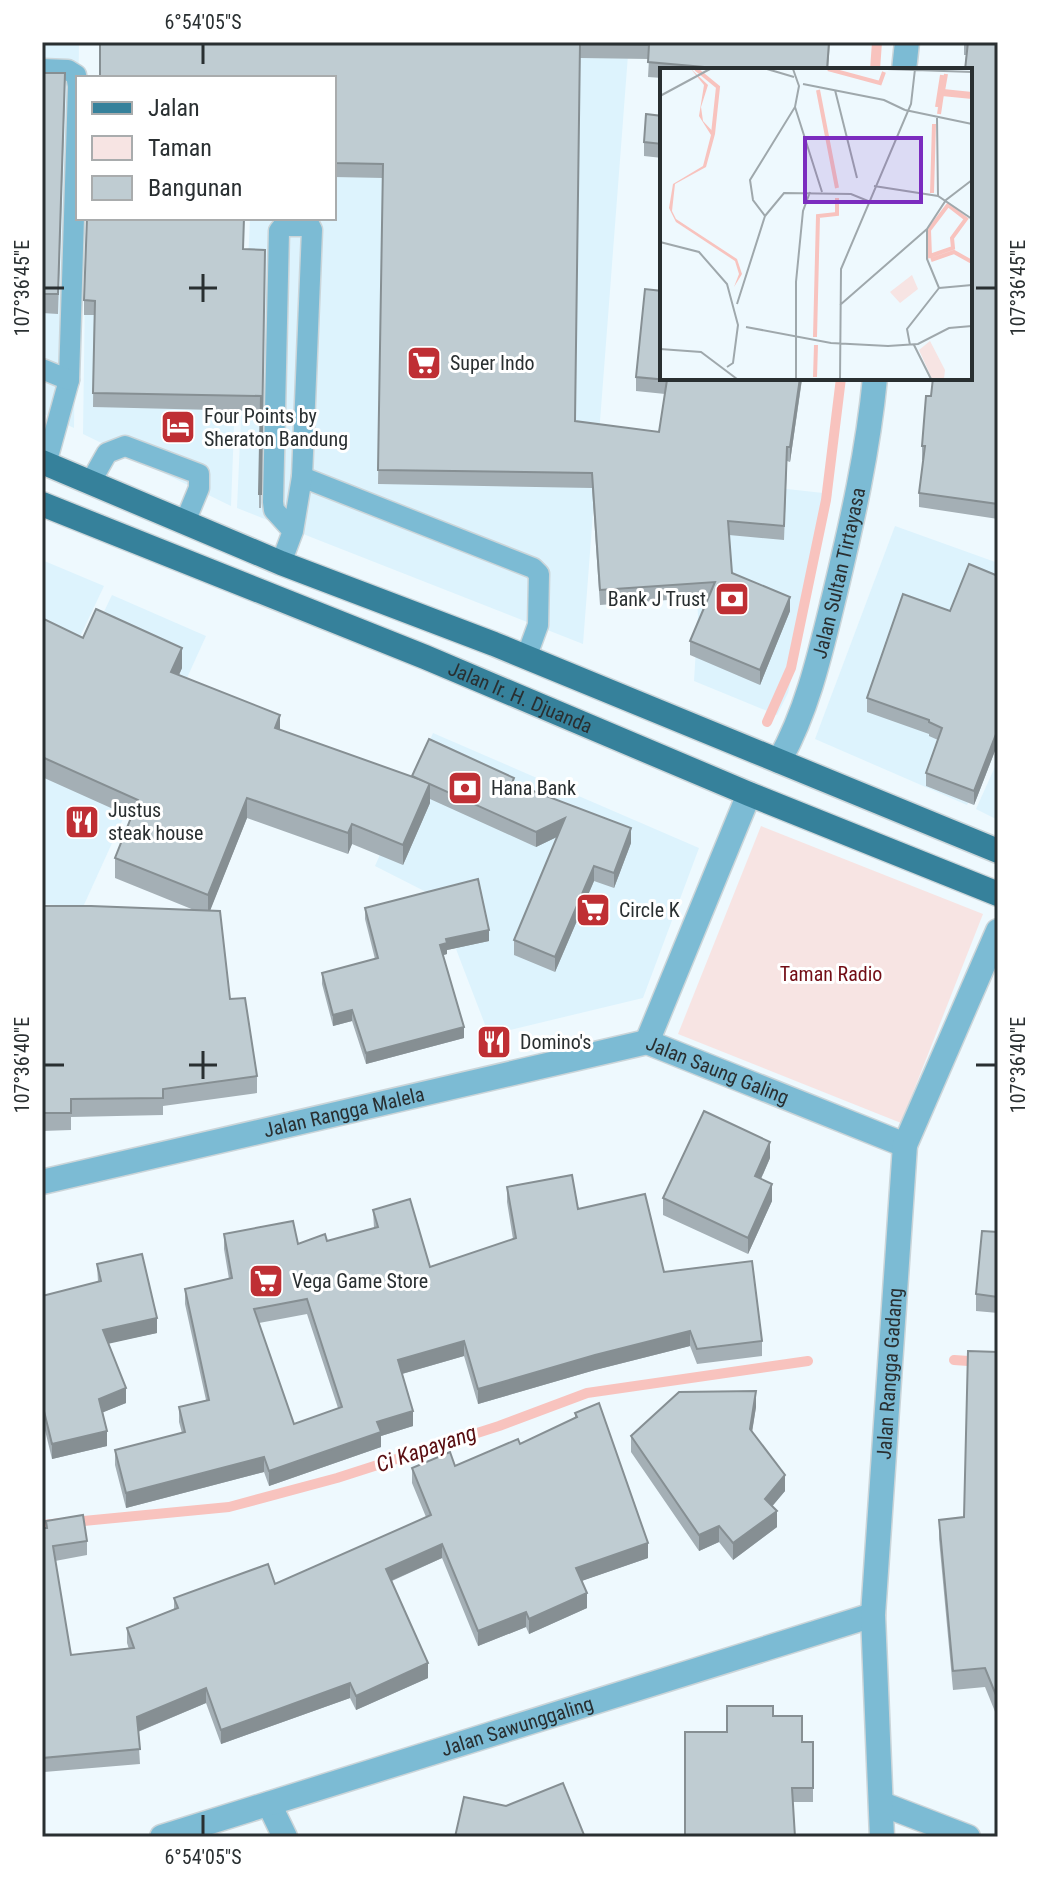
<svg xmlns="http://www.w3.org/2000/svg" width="1040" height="1879" viewBox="0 0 1040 1879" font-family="'Roboto Condensed',sans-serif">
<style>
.built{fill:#ddf3fd}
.green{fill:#f7e4e3}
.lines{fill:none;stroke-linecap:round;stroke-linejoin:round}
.stream{stroke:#f8c3be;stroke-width:10}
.service-casing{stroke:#cbd5d9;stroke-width:23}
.minor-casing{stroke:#cbd5d9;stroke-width:27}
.tertiary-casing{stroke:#cbd5d9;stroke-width:27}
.primary-casing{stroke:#cbd5d9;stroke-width:27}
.service{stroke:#7cbbd4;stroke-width:20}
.minor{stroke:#7cbbd4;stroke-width:24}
.tertiary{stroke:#7cbbd4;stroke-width:24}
.primary{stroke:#36819b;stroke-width:24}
.wall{fill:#a4afb5;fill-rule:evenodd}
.shaded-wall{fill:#868f93}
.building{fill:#bfccd2;stroke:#868f93;stroke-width:2;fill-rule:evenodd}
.ticks{fill:none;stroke:#292f31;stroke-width:3}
.labels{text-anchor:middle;stroke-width:6;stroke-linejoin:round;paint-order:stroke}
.poi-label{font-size:20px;fill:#292f31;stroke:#fff;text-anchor:start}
.street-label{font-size:20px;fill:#292f31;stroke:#fff}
.park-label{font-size:20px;fill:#720d15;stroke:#fff}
.water-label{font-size:22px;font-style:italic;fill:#580d10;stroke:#fff}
.inset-river{fill:none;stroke:#f8c3be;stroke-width:4}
.inset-road{fill:none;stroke:#9fa8ac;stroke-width:2}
.view{fill:#7b2cbf;fill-opacity:0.15;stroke:#7b2cbf;stroke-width:4}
.inset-edge{fill:none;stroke:#292f31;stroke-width:4}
.neatline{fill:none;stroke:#292f31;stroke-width:3}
.ticks-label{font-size:20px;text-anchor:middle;fill:#292f31}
</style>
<rect width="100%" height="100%" fill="#eef9fe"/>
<g class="built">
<path d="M 42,42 L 79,42 L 74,428 L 42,413 Z"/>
<path d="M 629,42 L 583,644 L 237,508 L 250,218 L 334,218 L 334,78 Z"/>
<path d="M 86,218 L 242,218 L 231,506 L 83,434 Z"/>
<path d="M 689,478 L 832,494 L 788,693 L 777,715 L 694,681 L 698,616 Z"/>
<path d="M 895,526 L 998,563 L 998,735 L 967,805 L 815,739 Z"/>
<path d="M 42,560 L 104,586 L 42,717 Z"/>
<path d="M 112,595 L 206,636 L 83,907 L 42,904 L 42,740 Z"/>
<path d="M 433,733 L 699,848 L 643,998 L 489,1035 L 436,897 L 375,866 Z"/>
<path d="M 998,760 L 998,820 L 976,809 Z"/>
</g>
<path class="green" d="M 761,826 L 983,914 L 901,1123 L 678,1034 Z"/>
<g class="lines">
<g class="stream">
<path d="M 875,70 L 877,42"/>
<path d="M 767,722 L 791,668 L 826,500 L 841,378"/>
<path d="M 954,1360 L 998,1363"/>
<path d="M 42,1525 L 229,1507 L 337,1478 L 499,1426 L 587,1393 L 808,1361"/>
</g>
<g class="service-casing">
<g id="service">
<path d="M 42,69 L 68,70 L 76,75 L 78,86 L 69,380 L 46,464"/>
<path d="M 42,369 L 69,380"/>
<path d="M 302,477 L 533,568 L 539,574 L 538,625 L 526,658"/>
<path d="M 90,483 L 107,453 L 125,446 L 199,474 L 199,488 L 185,522"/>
<path d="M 281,563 L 293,531 L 302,477 L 312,230 L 310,226 L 283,226 L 279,231 L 273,502 L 274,510 L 293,531"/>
</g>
</g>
<g class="minor-casing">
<path id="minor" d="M 269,1804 L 285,1837"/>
</g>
<g class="tertiary-casing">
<g id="tertiary">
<path d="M 904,70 L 907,42"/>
<path id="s1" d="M 779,761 C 808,710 821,650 835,593 C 852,522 868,451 875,378"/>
<path id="s2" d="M 647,1042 L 905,1145"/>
<path d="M 647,1042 L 749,794"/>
<path id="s3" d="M 42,1182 L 647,1042"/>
<path d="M 882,1804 L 968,1837"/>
<path id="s4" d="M 162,1837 L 873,1615"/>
<path id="s5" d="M 882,1837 L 873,1615 L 905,1145 L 998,931"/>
</g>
</g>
<g class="primary-casing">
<g id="primary">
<path d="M 42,462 L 281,563 L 494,644 L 998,851"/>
<path id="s6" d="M 42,504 L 425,657 L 749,794 L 998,894"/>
</g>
</g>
<use href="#service" class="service"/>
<use href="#minor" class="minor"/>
<use href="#tertiary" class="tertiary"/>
<use href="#primary" class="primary"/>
</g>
<g class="wall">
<path d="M 100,42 L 830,42 L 828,70 L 662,70 L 662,78 L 648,77 L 649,59 L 580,58 L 575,421 L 659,432 L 665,394 L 636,391 L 636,377 L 807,378 L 807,380 L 802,380 L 790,462 L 787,461 L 784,540 L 729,535 L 732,573 L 790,611 L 760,685 L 690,655 L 690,641 L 709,597 L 600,605 L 592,488 L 378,484 L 383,178 L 334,177 L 334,78 Z"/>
<path d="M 964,42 L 998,42 L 998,519 L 919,507 L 919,493 L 923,460 L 922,460 L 922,446 L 931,396 L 966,55 L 964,55 Z"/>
<path d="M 42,73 L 65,93 L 58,314 L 42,313 Z"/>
<path d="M 662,116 L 662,158 L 644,156 L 644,142 Z"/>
<path d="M 244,249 L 265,250 L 261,508 L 259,508 L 259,494 L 261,411 L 93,407 L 94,315 L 84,315 L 84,300 Z"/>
<path d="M 998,576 L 998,743 L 974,805 L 926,786 L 926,773 L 938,740 L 929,736 L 929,734 L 867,712 L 867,698 L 950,611 Z"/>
<path d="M 42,618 L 83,638 L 182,668 L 179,675 L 280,730 L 412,777 L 514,783 L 631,843 L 614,888 L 594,881 L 555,972 L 514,955 L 514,940 L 557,837 L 536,847 L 430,799 L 430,803 L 403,865 L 352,844 L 348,854 L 247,818 L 210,910 L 230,999 L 257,1076 L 257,1093 L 163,1106 L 163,1115 L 71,1117 L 71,1130 L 42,1131 L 42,906 L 194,910 L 115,878 L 115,858 L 131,817 L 42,777 Z"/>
<path d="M 365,908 L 489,941 L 447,950 L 447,954 L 443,955 L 464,1038 L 366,1064 L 352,1021 L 333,1026 L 322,984 L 322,973 L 375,959 L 365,919 Z"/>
<path d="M 770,1158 L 761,1179 L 772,1201 L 748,1254 L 663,1215 L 663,1198 Z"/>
<path d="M 507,1187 L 578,1209 L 762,1341 L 762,1356 L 697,1364 L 690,1346 L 595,1370 L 478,1404 L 464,1356 L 402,1374 L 413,1426 L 381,1436 L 381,1447 L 269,1486 L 264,1472 L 126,1508 L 115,1465 L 115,1450 L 182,1433 L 179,1422 L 179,1407 L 206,1400 L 185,1304 L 185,1289 L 229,1279 L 224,1249 L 224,1234 L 298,1244 L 327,1241 L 374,1228 L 373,1210 L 430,1267 L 513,1239 L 507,1202 ZM 307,1314 L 338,1408 L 294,1424 L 259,1323 Z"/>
<path d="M 998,1232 L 998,1313 L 976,1311 L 976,1294 Z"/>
<path d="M 97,1264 L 157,1333 L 108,1343 L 126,1403 L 103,1412 L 107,1446 L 52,1459 L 42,1418 L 42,1296 L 98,1282 Z"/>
<path d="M 998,1352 L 998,1719 L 985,1687 L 953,1690 L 939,1539 L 939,1520 L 964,1517 Z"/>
<path d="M 756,1407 L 752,1431 L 785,1491 L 772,1506 L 777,1527 L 733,1560 L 719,1542 L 699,1551 L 631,1452 L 631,1436 Z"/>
<path d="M 575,1413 L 648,1558 L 581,1581 L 587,1608 L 529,1634 L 526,1627 L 478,1646 L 442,1558 L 392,1581 L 428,1678 L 356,1710 L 350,1698 L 221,1744 L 206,1703 L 138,1732 L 140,1764 L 44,1772 L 44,1779 L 42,1779 L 42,1528 L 46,1528 L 46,1521 L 87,1541 L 87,1555 L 55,1561 L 71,1655 L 129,1649 L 127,1643 L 127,1628 L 174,1609 L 174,1598 L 275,1584 L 426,1517 L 412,1483 L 412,1468 L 455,1466 L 520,1444 L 575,1418 Z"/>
<path d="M 773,1716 L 802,1742 L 813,1742 L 813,1802 L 793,1802 L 727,1732 Z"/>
</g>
<g class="shaded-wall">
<path d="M 800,378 L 802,378 L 790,462 L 790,447 Z"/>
<path d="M 790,597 L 790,611 L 760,685 L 760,670 Z"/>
<path d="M 182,648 L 182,668 L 171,692 L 171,672 Z"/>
<path d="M 280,715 L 280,736 L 275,728 Z"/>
<path d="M 998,729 L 998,743 L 974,805 L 974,791 Z"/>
<path d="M 430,783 L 430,803 L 403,865 L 403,845 Z"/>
<path d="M 247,798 L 247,818 L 208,916 L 208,895 Z"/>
<path d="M 565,818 L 565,833 L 536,847 L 536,832 Z"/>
<path d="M 352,824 L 352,844 L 348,854 L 348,833 Z"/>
<path d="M 631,828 L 631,843 L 614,888 L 614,873 Z"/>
<path d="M 594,866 L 594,881 L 555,972 L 555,957 Z"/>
<path d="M 489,930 L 489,941 L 447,950 L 447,954 L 440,956 L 440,945 L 446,939 Z"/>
<path d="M 352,1010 L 352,1021 L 333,1026 L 333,1015 Z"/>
<path d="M 464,1027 L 464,1038 L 366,1064 L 366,1053 Z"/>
<path d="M 770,1142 L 770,1158 L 755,1192 L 755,1176 Z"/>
<path d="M 772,1184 L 772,1201 L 748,1254 L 748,1238 Z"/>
<path d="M 157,1318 L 157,1333 L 103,1345 L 103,1330 Z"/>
<path d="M 690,1331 L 690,1346 L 595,1370 L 478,1404 L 478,1389 L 595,1355 Z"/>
<path d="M 464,1341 L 464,1356 L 398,1375 L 398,1360 Z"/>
<path d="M 126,1388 L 126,1403 L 99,1414 L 99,1399 Z"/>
<path d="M 756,1391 L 756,1407 L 750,1445 L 750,1429 Z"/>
<path d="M 413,1411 L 413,1426 L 381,1436 L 381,1447 L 269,1486 L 269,1471 L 377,1422 Z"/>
<path d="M 107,1431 L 107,1446 L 52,1459 L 52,1444 Z"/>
<path d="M 264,1457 L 264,1472 L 126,1508 L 126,1493 Z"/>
<path d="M 785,1475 L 785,1491 L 765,1515 L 765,1499 Z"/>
<path d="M 777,1511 L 777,1527 L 733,1560 L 733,1543 Z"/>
<path d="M 719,1526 L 719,1542 L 699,1551 L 699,1535 Z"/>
<path d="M 648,1543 L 648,1558 L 576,1583 L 576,1568 Z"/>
<path d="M 442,1544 L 442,1558 L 386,1583 L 386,1569 Z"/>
<path d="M 587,1593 L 587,1608 L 529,1634 L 529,1619 Z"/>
<path d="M 526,1612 L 526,1627 L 478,1646 L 478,1631 Z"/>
<path d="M 428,1663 L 428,1678 L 356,1710 L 356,1696 Z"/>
<path d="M 350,1683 L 350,1698 L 221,1744 L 221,1730 Z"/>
<path d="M 206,1688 L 206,1703 L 137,1732 L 137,1717 Z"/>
</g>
<g class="building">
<path d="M 100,42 L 829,42 L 827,70 L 738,70 L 648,62 L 649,45 L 580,44 L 575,421 L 659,432 L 667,380 L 636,377 L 645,289 L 662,291 L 662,378 L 800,378 L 790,447 L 787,447 L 784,526 L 728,521 L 732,573 L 790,597 L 760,670 L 690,641 L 715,582 L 600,590 L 592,473 L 378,470 L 383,164 L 334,163 L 334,78 L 100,78 Z"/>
<path d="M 968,42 L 998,42 L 998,504 L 919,493 L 925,446 L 922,446 L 926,396 L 931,396 L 933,378 L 970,378 L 970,70 L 965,70 Z"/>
<path d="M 42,73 L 65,73 L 58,294 L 42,294 Z"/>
<path d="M 646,114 L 662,116 L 662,144 L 644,142 Z"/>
<path d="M 87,218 L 244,218 L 243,249 L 265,250 L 261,494 L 259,494 L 261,396 L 93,393 L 95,301 L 84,300 Z"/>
<path d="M 969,564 L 998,576 L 998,729 L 974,791 L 926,773 L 942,728 L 929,722 L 929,720 L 867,698 L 903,594 L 950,611 Z"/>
<path d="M 96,609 L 182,648 L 171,672 L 280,715 L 275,728 L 430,783 L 403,845 L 352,824 L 348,833 L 247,798 L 208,895 L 115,858 L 138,800 L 42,757 L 42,618 L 83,638 Z"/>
<path d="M 429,739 L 514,778 L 512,783 L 631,828 L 614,873 L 594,866 L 555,957 L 514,940 L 565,818 L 536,832 L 412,776 Z"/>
<path d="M 478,879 L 489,930 L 446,939 L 447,943 L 440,945 L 464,1027 L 366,1053 L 352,1010 L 333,1015 L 322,973 L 378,958 L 365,908 Z"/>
<path d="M 42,906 L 91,906 L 220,911 L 230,999 L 245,998 L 257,1076 L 163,1089 L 163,1098 L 71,1099 L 71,1113 L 42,1113 Z"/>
<path d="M 704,1111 L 770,1142 L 755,1176 L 772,1184 L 748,1238 L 663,1198 Z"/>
<path d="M 572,1175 L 578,1209 L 645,1194 L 664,1272 L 752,1261 L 762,1341 L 697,1349 L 690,1331 L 595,1355 L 478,1389 L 464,1341 L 398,1360 L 413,1411 L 377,1422 L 381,1432 L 269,1471 L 264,1457 L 126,1493 L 115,1450 L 185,1432 L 179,1407 L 209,1400 L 185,1289 L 232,1278 L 224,1234 L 293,1221 L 298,1244 L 325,1234 L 327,1241 L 378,1227 L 373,1210 L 410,1199 L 430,1267 L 516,1238 L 507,1187 ZM 307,1299 L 342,1407 L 294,1424 L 254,1309 Z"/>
<path d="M 982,1231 L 998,1232 L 998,1297 L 976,1294 Z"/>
<path d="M 142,1254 L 157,1318 L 103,1330 L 126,1388 L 99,1399 L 107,1431 L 52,1444 L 42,1403 L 42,1296 L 101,1281 L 97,1264 Z"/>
<path d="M 968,1351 L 998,1352 L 998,1700 L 985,1668 L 953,1671 L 939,1520 L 964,1517 Z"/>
<path d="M 756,1391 L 750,1429 L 785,1475 L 765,1499 L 777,1511 L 733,1543 L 719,1526 L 699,1535 L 631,1436 L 679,1392 Z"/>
<path d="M 599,1403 L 648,1543 L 576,1568 L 587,1593 L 529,1619 L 526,1612 L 478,1631 L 442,1544 L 386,1569 L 428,1663 L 356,1696 L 350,1683 L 221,1730 L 206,1688 L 137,1717 L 140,1749 L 43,1758 L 44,1764 L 42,1765 L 42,1528 L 47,1528 L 46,1521 L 83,1515 L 87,1541 L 53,1546 L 71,1655 L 134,1648 L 127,1628 L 178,1608 L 174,1598 L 268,1564 L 275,1584 L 431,1515 L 412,1468 L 450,1452 L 455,1466 L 518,1439 L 520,1444 L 577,1417 L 575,1413 Z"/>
<path d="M 727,1706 L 773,1706 L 773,1716 L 802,1716 L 802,1742 L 813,1742 L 813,1788 L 792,1788 L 795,1837 L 685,1837 L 685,1732 L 727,1732 Z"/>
<path d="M 563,1783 L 584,1835 L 578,1837 L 455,1837 L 464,1797 L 506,1806 Z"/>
</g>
<path class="ticks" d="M 203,44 L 203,64M 203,274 L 203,302M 44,288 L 64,288M 189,288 L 217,288M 976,288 L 996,288M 203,1051 L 203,1079M 44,1065 L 64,1065M 189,1065 L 217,1065M 976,1065 L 996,1065M 203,1815 L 203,1835"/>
<defs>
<g id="supermarket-square" transform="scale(1.8)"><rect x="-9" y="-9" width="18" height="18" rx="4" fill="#bf2f34" stroke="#fff"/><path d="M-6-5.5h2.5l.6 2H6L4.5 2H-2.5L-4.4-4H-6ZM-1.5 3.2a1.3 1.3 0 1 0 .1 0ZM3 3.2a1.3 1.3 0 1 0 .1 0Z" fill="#fff"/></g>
<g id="hotel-square" transform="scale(1.8)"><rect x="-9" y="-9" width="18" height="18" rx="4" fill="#bf2f34" stroke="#fff"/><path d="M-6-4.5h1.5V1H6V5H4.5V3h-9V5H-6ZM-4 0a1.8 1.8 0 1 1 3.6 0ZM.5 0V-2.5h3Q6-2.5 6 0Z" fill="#fff"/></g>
<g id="bank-square" transform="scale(1.8)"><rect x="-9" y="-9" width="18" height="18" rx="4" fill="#bf2f34" stroke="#fff"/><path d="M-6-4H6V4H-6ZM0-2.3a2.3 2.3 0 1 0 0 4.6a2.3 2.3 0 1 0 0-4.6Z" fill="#fff"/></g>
<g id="restaurant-square" transform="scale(1.8)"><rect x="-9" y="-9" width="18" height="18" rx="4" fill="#bf2f34" stroke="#fff"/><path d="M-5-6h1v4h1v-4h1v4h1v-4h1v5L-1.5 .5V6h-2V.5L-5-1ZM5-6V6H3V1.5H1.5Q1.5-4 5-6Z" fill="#fff"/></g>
</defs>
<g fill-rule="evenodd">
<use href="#supermarket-square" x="424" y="363"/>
<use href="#hotel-square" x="178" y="427"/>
<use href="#bank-square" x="732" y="599"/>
<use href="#bank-square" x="465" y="788"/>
<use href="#restaurant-square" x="82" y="822"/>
<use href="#supermarket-square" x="593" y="910"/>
<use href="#restaurant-square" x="494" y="1042"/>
<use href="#supermarket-square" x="266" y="1281"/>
</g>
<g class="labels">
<g class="poi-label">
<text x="450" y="370">Super Indo</text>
<text x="204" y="423">Four Points by<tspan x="204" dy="23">Sheraton Bandung</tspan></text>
<text x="706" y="606" text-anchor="end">Bank J Trust</text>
<text x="491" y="795">Hana Bank</text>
<text x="108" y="817">Justus<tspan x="108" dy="23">steak house</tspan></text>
<text x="619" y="917">Circle K</text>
<text x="520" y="1049">Domino's</text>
<text x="292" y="1288">Vega Game Store</text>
</g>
<g class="street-label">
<text dy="7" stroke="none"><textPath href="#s1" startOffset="198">Jalan Sultan Tirtayasa</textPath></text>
<text dy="7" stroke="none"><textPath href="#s6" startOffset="516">Jalan Ir. H. Djuanda</textPath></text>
<text dy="7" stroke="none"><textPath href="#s2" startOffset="76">Jalan Saung Galing</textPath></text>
<text dy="7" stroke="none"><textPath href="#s3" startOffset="310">Jalan Rangga Malela</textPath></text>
<text dy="7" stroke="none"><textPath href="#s5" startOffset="464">Jalan Rangga Gadang</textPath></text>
<text dy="7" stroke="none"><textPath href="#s4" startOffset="372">Jalan Sawunggaling</textPath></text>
</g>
<g class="park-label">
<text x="831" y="981">Taman Radio</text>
</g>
<g class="water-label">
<text transform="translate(426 1448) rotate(-19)" y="8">Ci Kapayang</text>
</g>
</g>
<g transform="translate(660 68)">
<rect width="312" height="312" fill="#eef9fe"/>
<path d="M 252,207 L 258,221 L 240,235 L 230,224 ZM 270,273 L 285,302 L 284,311 L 272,311 L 259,282 Z" fill="#f7e4e3"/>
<path d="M 31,1 L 48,17 L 41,39 L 43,53 L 55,66 L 46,99 L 15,116 L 12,143 L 16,151 L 77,191 L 82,206 L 74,219 L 79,206 L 75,193 L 16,154 L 9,140 L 13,116 L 43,98 L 51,67 L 39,48 L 44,17 Z" fill="#f8c3be"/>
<path class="inset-river" d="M 36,1 L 58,19 L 53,66M 168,1 L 220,15 L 224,4M 286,6 L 283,23 L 312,26M 158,22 L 177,120M 277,39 L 282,7M 279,46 L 282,26 L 312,29M 272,125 L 274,56M 288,137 L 306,151 L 292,170 L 293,180 L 270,188 L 269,162 ZM 271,192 L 294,184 L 312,194M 155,269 L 158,148 L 177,146 L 177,130M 155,309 L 156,277"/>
<path class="inset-road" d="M 107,1 L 134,9M 227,1 L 312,4M 143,16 L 224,32 L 245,42M 175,22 L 197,110M 0,28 L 50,1M 135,39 L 162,124M 245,42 L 312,56M 277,50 L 278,128M 214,118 L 278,128 L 312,151M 105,148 L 124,125 L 191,126 L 208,133M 0,174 L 39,184 L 67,216 L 78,257 L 73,295 L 67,299M 279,220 L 267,191 L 267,161 L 286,132 L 312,112M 279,220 L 312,217M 77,236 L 105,148 L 93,132 L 90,112 L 135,39 L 139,18 L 133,1M 180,237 L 267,161M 86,259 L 171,275 L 228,278 L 258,276 L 289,260 L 312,258M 250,277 L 247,261 L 279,220M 254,277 L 271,311M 0,281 L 41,284 L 77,311M 136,311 L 136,214 L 143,143 L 150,124M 180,311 L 181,201 L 251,36 L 255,1"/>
<path class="view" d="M 145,70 L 261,70 L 261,134 L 145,134 Z"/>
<rect width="312" height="312" class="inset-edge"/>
</g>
<rect width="1040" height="1879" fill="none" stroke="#ffffff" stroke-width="88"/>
<rect x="76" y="76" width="260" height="144" fill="#ffffff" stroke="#a9acad" stroke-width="2"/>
<rect x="92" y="102" width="40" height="12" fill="#36819b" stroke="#a9acad" stroke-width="2"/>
<text x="148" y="116" font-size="24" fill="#292f31">Jalan</text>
<rect x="92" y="136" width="40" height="24" fill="#f7e4e3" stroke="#a9acad" stroke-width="2"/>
<text x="148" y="156" font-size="24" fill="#292f31">Taman</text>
<rect x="92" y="176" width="40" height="24" fill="#bfccd2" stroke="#a9acad" stroke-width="2"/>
<text x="148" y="196" font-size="24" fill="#292f31">Bangunan</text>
<rect x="44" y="44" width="952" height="1791" class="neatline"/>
<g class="ticks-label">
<text x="203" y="29">6°54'05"S</text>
<text transform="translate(1018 288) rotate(-90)" y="7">107°36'45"E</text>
<text transform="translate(22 288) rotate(-90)" y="7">107°36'45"E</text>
<text transform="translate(1018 1065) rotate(-90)" y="7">107°36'40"E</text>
<text transform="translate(22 1065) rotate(-90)" y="7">107°36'40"E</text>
<text x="203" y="1864">6°54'05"S</text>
</g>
</svg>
